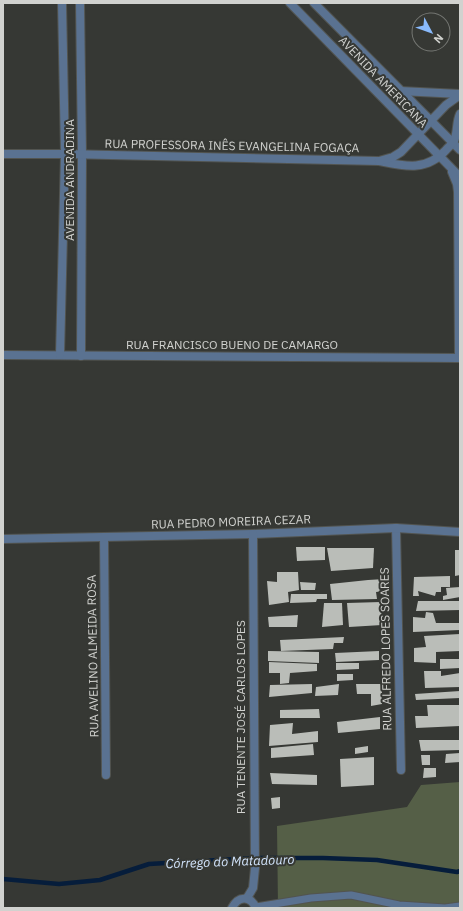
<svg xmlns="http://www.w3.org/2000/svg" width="463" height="911" viewBox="0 0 463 911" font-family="'IBM Plex Sans',sans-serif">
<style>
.green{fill:#555f47}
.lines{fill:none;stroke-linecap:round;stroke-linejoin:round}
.stream{stroke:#061d3b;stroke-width:4.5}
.building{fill:#babdb8}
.lane-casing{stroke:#525450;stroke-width:9}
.street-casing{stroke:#525450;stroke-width:10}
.lane{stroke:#5a7291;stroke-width:7}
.street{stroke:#5a7291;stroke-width:8}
.labels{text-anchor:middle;stroke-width:4;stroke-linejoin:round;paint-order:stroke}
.street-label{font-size:12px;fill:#d1d2cf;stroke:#363834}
.water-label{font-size:13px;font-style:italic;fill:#d3e5fd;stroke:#363834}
</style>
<rect width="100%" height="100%" fill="#363834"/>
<path class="green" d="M 460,782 L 460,908 L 278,908 L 277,826 L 407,807 L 421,785 Z"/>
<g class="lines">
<path class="stream" d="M 3,879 L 59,884 L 100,880 L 149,864 L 253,858 L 323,858 L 377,860 L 457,872 L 460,871"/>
</g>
<g class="building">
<path d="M 296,547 L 325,547 L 325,560 L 297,561 Z"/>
<path d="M 327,548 L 374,548 L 373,568 L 331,571 Z"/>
<path d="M 455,550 L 460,550 L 460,575 L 455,576 Z"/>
<path d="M 277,572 L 298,572 L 299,590 L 288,592 L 289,602 L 269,605 L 267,581 L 277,582 Z"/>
<path d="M 450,576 L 450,587 L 441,587 L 441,592 L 436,592 L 435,596 L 418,591 L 419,596 L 413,596 L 414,577 Z"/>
<path d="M 385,579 L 385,591 L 376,592 L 377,599 L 332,600 L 330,584 L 368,580 Z"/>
<path d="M 300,582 L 316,583 L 315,590 L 301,590 Z"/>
<path d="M 460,587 L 460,597 L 443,600 L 443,596 L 447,595 L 446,588 Z"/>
<path d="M 291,594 L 327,594 L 327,599 L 317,599 L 316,602 L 290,603 Z"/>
<path d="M 418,601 L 460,601 L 460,610 L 416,611 Z"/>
<path d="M 381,602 L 382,625 L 349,627 L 347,603 Z"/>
<path d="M 324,603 L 342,603 L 343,625 L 322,627 Z"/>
<path d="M 426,612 L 433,613 L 436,623 L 460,623 L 460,630 L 413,632 L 413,617 L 425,618 Z"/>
<path d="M 298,615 L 297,627 L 269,627 L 268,617 Z"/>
<path d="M 460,634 L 460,651 L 436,652 L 436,663 L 414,662 L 414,648 L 426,647 L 424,636 Z"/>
<path d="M 344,637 L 343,643 L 334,643 L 333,649 L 281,651 L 280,640 Z"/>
<path d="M 268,651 L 319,652 L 319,663 L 268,661 Z"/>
<path d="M 379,651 L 379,660 L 336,662 L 335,653 Z"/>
<path d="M 440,659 L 460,659 L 460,668 L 440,669 Z"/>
<path d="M 269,662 L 317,664 L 317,671 L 290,673 L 289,683 L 280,684 L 280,673 L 269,673 Z"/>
<path d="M 336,663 L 359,663 L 359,669 L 336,670 Z"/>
<path d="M 424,671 L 441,671 L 441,676 L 460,673 L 460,687 L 425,688 Z"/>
<path d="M 337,674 L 353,674 L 353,680 L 337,681 Z"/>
<path d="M 312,684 L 312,693 L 269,697 L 270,685 Z"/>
<path d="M 339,684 L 338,695 L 315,696 L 316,687 Z"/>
<path d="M 356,684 L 382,684 L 382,704 L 371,706 L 371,694 L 357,694 Z"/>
<path d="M 460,691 L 460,698 L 416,700 L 415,694 Z"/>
<path d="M 427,705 L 460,705 L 460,726 L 416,728 L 415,716 L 428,716 Z"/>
<path d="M 319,709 L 320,718 L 280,718 L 280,710 Z"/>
<path d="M 380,717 L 380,729 L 338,733 L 337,722 Z"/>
<path d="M 293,723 L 292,734 L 318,731 L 318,742 L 269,746 L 270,725 Z"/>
<path d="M 419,740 L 460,740 L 460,750 L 421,751 Z"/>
<path d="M 313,744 L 314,755 L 271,758 L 271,748 Z"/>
<path d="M 368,746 L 368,752 L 355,754 L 355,748 Z"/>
<path d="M 460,753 L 460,762 L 445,763 L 446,754 Z"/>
<path d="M 421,755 L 430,755 L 430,765 L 422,765 Z"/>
<path d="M 374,757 L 374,785 L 341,787 L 340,759 Z"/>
<path d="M 424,768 L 436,768 L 436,777 L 423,778 Z"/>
<path d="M 270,773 L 317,775 L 317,785 L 272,784 Z"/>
<path d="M 280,797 L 280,808 L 272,809 L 271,798 Z"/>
</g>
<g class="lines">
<g class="lane-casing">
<path id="lane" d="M 256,907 L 311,898 L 351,895 L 399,905 L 445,908 L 460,906"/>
</g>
<g class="street-casing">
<g id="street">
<path d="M 80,3 L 82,155 L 81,356"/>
<path d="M 290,3 L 460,177"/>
<path d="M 314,3 L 460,150"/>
<path d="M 400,91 L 460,94"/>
<path d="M 3,154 L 65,154 L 379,161 C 404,166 426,172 446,150 C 448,147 452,145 454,141 C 458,132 456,122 460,114"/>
<path d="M 379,161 L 393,157 L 401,152 L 446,105 L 460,95"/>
<path d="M 452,172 L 457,184 L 458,192 L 459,358"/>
<path d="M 3,355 L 460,358"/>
<path d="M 60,355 L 65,154 L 62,3"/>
<path d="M 396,528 L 401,770"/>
<path d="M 104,537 L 106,775"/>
<path d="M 3,539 L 253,534 L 396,528 L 460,532"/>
<path d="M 247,898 L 253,888 L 255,868 L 253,534"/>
<path d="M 232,908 C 238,896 250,895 256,908"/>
</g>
</g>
<use href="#lane" class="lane"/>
<use href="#street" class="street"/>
</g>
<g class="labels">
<g class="street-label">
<text transform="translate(383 82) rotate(46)" y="4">AVENIDA AMERICANA</text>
<text transform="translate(232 146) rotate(1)" y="4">RUA PROFESSORA INÊS EVANGELINA FOGAÇA</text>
<text transform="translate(70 180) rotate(-90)" y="4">AVENIDA ANDRADINA</text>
<text x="232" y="349">RUA FRANCISCO BUENO DE CAMARGO</text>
<text transform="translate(231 522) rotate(-2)" y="4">RUA PEDRO MOREIRA CEZAR</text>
<text transform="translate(386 649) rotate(-91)" y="4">RUA ALFREDO LOPES SOARES</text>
<text transform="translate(93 656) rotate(-91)" y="4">RUA AVELINO ALMEIDA ROSA</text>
<text transform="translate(241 717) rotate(-90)" y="4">RUA TENENTE JOSÉ CARLOS LOPES</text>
</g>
<g class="water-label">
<text transform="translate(230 861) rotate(-2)" y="5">Córrego do Matadouro</text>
</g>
</g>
<rect width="463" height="911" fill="none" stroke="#d1d2cf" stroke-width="8"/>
<g transform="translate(431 32) rotate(131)"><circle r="19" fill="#363834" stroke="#747672"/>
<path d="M0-3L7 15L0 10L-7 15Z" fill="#89bafc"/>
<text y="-6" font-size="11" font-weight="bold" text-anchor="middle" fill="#d1d2cf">N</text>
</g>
</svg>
